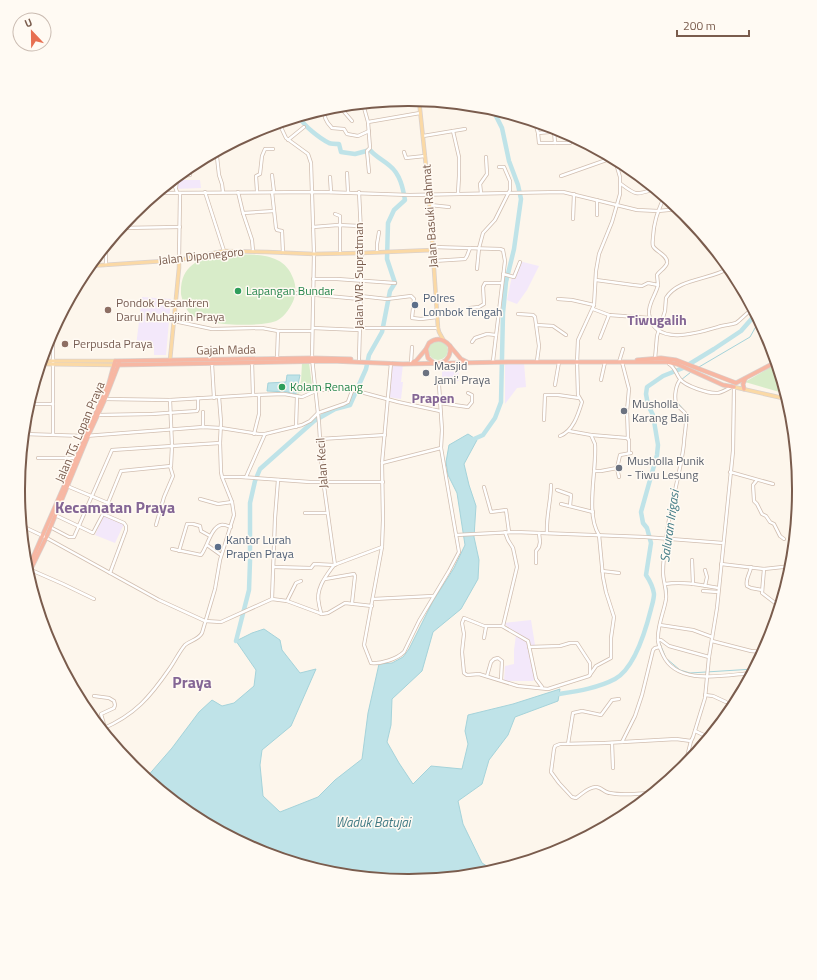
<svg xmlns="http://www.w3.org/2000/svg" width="817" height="980" viewBox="0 0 817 980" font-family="'Titillium Web',sans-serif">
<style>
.education{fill:#f3e8fa}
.green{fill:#d8ecc9}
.water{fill:#bfe3e8;stroke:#a5d3da}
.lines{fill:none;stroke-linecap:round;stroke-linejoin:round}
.stream{stroke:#a5d3da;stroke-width:1}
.river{stroke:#bfe3e8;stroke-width:4.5}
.minor-casing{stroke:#d1beb0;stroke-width:4}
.major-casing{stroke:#dad1cd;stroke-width:4.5}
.highway-casing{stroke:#dad1cd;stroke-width:5}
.minor{stroke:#fff;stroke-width:2.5}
.major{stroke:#fbd9a5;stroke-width:3}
.highway{stroke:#f7b7a3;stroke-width:3.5}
.leisure-dot{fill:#2e9e5b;stroke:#fffaf3;stroke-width:1.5}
.service-dot{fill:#5c6f8a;stroke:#fffaf3;stroke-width:1.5}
.education-dot{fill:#8d6e63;stroke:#fffaf3;stroke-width:1.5}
.worship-dot{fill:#6b7280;stroke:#fffaf3;stroke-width:1.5}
.labels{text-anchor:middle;stroke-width:3;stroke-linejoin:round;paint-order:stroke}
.street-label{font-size:12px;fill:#7a5c4d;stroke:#fffaf3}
.leisure-label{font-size:12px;fill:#27864d;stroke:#fffaf3;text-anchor:start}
.service-label{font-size:12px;fill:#4e5e75;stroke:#fffaf3;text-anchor:start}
.education-label{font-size:12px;fill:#785e54;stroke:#fffaf3;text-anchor:start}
.worship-label{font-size:12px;fill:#5b616d;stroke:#fffaf3;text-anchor:start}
.water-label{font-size:13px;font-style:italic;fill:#437c86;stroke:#fffaf3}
.quarter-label{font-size:14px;font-weight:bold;fill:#846695;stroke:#fffaf3}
.district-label{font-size:16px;font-weight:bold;fill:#846695;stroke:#fffaf3}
.rim{fill:none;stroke:#7a5c4d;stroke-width:2}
</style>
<rect width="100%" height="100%" fill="#fdf6ec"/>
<g class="education">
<path d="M 176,180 L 200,180 L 201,188 L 176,189 Z"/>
<path d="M 519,261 L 539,266 L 527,290 L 517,304 L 507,300 L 512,276 Z"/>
<path d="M 142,297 L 171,299 L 166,355 L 154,355 L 154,346 L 136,346 Z"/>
<path d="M 505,363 L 524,363 L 526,387 L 517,388 L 505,404 Z"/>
<path d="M 393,364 L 403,364 L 401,382 L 403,382 L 401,399 L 388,397 Z"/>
<path d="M 442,365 L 458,365 L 459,381 L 442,382 Z"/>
<path d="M 104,515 L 124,524 L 115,543 L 95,535 Z"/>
<path d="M 531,620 L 535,645 L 529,647 L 537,677 L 533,681 L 504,681 L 505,666 L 514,664 L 514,650 L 516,635 L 504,623 Z"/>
</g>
<g class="green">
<path d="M 221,255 C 246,255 283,249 293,278 C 296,285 296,292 294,299 C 291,307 285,316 278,320 C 263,328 205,326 192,315 C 186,311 182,300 181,294 C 180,266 197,259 221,255 Z"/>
<circle cx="438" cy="350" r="10"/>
<path d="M 302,363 L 309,363 L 312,385 L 311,389 L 297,394 L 301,381 Z"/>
<path d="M 776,364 L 783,385 L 783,393 L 745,382 Z"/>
</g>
<g class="water">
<path d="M 287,375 L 300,375 L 296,394 L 287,392 L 267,391 L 268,383 L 286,382 Z"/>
<path d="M 468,434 L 477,440 L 464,464 L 469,485 L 476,506 L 474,537 L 479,560 L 478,579 L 461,609 L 433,632 L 422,671 L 392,699 L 391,725 L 387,742 L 399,763 L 413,784 L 431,766 L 462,769 L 468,744 L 465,731 L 468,715 L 513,704 L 560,689 L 558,701 L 515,717 L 508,735 L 489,760 L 482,784 L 458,801 L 463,824 L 482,863 L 493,870 L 484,873 L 408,880 L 332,873 L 259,851 L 191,815 L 146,778 L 172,748 L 199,712 L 212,700 L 222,706 L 234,703 L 254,686 L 256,670 L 236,641 L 252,633 L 264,629 L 280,640 L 282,650 L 300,673 L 316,669 L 291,726 L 262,750 L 260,765 L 263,796 L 280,812 L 318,797 L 335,780 L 362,759 L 368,713 L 379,664 L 392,663 L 403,657 L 409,649 L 433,601 L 454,568 L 465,545 L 457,493 L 448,475 L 446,462 L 449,445 Z"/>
</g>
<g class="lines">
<g class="stream">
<path d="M 699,367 L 750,337 L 759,321"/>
<path d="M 681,380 L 691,372"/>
<path d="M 677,402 L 684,410"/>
<path d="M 665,557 L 667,543"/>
<path d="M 667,588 L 667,597"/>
<path d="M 659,641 L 665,656"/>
<path d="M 667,659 L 680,670 L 690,673 L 754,669"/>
</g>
<g class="river">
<path d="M 474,439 L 483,435 L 495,418 L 501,402 L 503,313 L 506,282 L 514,249 L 521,199 L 518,185 L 509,161 L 502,128 L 493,110"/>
<path d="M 236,641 L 249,590 L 250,561 L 250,503 L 255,481 L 260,469 L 314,421 L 335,409 L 350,405 L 366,369 L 369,355 L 382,332 L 390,291 L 395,283 L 387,259 L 388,223 L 394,210 L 405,200 C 403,188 400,174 390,166 C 383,160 376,157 370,150 L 355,154 L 341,152 L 339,144 C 335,144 332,144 329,143 C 321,139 302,125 300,117"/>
<path d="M 559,694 C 578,691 598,688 615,679 C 635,668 646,629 651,609 C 652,605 654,599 654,594 C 653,586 650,581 646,575 L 651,543 L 647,528 L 643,523 L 641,512 L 657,455 L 658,445 L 653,415 L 648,405 L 646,394 L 647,387 L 663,376 L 683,368 L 714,349 L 741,331 L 755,315"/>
</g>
<g class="minor-casing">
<g id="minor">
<path d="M 363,104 L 368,122 L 370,148 L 367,151 L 369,172"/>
<path d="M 339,106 L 352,121"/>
<path d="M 325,109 C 323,116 327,123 332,128 L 344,129 L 347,134 L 358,136 L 369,131"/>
<path d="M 368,122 L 420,113"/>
<path d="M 535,122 L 538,133"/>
<path d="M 279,123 L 286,138 L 308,154 L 311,163 L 314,254 L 312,358 L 319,423 L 322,472 L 335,565"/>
<path d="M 453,131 L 459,157 L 459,176 L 458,193"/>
<path d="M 554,131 L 555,143"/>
<path d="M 561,131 L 538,133 L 539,143 L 570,143 L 571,141 L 569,135"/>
<path d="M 423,136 L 465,129"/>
<path d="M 288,140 L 304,127"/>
<path d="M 404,152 L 406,158 L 425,156"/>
<path d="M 209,156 L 217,157 L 219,175 L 222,184 L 223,192"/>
<path d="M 347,173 L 348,192"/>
<path d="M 272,175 L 274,192"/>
<path d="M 179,176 L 190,175"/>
<path d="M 561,176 L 612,158"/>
<path d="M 330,177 L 331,192"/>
<path d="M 173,181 L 177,192"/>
<path d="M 621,184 C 637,196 636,195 655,189"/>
<path d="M 176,188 L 177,178"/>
<path d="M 257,191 L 256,176 L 260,174 L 262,156 L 265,149 L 273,149"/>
<path d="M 205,192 L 224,251"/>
<path d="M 238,192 L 243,213 L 274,211"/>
<path d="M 272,192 L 276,228 L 277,230 L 282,231 L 283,253"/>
<path d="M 158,193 L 322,192 L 410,195 L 563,192 L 637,210 L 658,211 L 679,209"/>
<path d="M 481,193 L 480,184 L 487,174 L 486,157"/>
<path d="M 430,205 L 449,207"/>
<path d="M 243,213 L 252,240 L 253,251"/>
<path d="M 335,214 L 340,216 L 340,253"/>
<path d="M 597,215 L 597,200"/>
<path d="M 573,219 L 574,194"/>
<path d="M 313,227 L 338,225 L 360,226"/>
<path d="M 121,228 L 180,227"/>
<path d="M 433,247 L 500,249 L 503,250 L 505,261 L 493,361"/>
<path d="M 377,252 L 377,244 L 379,232"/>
<path d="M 179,260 L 180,193"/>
<path d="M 433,261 L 465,259 L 467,256 L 470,248"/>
<path d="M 106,265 L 106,246"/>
<path d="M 477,269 L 479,248 L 483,233 L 495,220 L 510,190 L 510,181 L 504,167 L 499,167"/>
<path d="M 503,274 L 514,277 L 520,262"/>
<path d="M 313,279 L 337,279 L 395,283"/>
<path d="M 596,280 L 633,285 L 642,286 L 648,283 L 658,285 L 657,275 C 659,271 666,268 667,263 C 668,255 656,252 653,246 C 652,243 653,240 653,237 C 654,220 658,212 664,197"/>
<path d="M 658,285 C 656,295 648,303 649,314 C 654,347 698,333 718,327 C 723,325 730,325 736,323 C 742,319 746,313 753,309"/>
<path d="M 295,293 L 360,299"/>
<path d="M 360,296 L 387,299 L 411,296 L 414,299 L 412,318 L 421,319 L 437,317"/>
<path d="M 558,299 L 572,300 L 594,305"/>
<path d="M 470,308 L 479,307 L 484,304 L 483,287 L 485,283 L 502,283"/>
<path d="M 593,309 L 609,315 L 650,318"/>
<path d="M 518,314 L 533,315 L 535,317 L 539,346 L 537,361"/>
<path d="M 174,321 L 212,329 L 262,328 L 278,331 L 312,331"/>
<path d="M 537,325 L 553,326 L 566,335"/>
<path d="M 313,328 L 359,330"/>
<path d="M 359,328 L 438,328"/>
<path d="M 600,338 L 609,315"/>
<path d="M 472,342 L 475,338 L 487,334 L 496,335"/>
<path d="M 277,359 L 278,331"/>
<path d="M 359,359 L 362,253 L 359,192"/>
<path d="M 655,359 L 657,336 L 665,311 L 666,298 C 678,278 711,280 729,268"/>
<path d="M 619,362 L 623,349"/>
<path d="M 622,362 L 629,389 L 627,411 L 628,439"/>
<path d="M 391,363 L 382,463 L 383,520 L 382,547 L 364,645 L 371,663 C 381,664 397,659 404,652 L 419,621 L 449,571 L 459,552 L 441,448 L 442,430 L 439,385"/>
<path d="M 411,363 L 412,347"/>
<path d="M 212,364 L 214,398"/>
<path d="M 669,364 C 675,367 676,374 680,379 C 685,386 709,394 718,393 C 723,392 728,389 733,386"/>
<path d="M 601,380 L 605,362"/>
<path d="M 680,380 C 676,385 674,396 676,403 C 677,407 683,410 685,413 C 688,422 684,434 684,443 C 681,471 672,498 668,526 C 666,541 663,557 663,572 C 663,581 667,589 666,599 C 664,612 657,626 658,640 C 658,645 661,650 663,655 C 677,686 724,675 752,673"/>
<path d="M 555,385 L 559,362"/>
<path d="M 253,395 L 284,394 L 302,397 L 318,390 L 342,389 L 357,391 L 398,402 L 440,411"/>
<path d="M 105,399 L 170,400 L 253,395 L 252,362"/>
<path d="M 170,400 L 172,446 L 220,443"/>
<path d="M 440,403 L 468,407 L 472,402 L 472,395 L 468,393"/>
<path d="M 30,404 L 53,404"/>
<path d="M 203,412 L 203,427"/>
<path d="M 98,415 L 152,414 L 197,411 L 198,409 L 198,398"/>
<path d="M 544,420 L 545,395 L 558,395 L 579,398"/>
<path d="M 296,427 L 297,396"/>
<path d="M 24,434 L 85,436 L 203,427 L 221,428 L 259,434 L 265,434 L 302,425 L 310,421 L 318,413 L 344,404 L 348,402 L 352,391"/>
<path d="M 29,434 L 30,399"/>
<path d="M 53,434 L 53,330"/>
<path d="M 254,434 L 259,414 L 259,395"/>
<path d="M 591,435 L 627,438 L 629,440 L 629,453"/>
<path d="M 560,436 C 573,431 578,415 582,402 L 578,395 L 577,362 L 578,340 L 594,305 L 596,271 L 599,254 L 612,222 L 620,194 L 620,177 L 615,160"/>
<path d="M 320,439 L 385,435"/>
<path d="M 38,458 L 76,458"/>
<path d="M 382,463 L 441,448"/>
<path d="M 617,468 L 619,477"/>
<path d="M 594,471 L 601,471 L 617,468 L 620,455 L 631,453"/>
<path d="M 730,472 L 773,484"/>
<path d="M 222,477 L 241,477 L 310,482 L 383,482"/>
<path d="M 246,477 L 265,434"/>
<path d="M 757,480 L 753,485 L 754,501 L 757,504 L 762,514 L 766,516 L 770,522 L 774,524 L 780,536 L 784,539"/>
<path d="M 67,486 L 108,503 L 103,514 L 124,523 L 126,526 L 126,530 L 110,573"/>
<path d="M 484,487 L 491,512 L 506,510 L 509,532"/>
<path d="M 557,490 L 571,495 L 570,506"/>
<path d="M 200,499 L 218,504 L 232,502"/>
<path d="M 561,504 L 593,512"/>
<path d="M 305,513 L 327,513"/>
<path d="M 55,515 L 93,533 L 103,514"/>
<path d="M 156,525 L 164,497 L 173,476 L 170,466"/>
<path d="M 22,526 L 43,536 L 159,600 L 205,621 L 221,622 L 272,599 L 287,601 L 322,614 L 328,613 L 345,603 L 372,606"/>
<path d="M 50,527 L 69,537 L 74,537 L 112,450 L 172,446 L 171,466 L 121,471 L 108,503"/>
<path d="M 505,532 L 508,540 L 513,548 L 517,567 L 503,626 L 484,626 L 464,618 L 462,623 L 464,634 L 462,652 L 464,673 L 467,675 L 479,674 L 518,686 L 548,689 L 589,676 L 596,666 L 611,658 L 611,638 L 614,617 L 606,592 L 603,577 L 599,535 C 585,513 597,470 595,444 L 591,435 L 569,431"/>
<path d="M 547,533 C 546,516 551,501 551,485"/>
<path d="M 456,535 L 515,532 L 645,537 L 723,543"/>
<path d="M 207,545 L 221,555"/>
<path d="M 172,549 L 201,555 C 207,548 211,527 221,525 C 224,524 228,526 231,527"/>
<path d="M 179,551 L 187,524 L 193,524 L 200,526 L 201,531 L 210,536"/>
<path d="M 692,560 L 693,584"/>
<path d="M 536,563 L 536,551 L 539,547 L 540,542 L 539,533"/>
<path d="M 721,564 L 764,569 L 792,566"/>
<path d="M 274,567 L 311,568 L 314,564 L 334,565 L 382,547"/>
<path d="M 751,567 C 750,574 745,579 747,586 L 751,588 L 762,590"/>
<path d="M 764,569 L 762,593 L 779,606"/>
<path d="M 31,570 L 63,584 L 94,599"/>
<path d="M 602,571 L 619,573"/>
<path d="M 325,579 L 354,574 L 355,576 L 352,603"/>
<path d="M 665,584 C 683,581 701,585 718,588"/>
<path d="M 705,586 L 707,577 L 705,570"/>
<path d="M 703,591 L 718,592"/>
<path d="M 272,599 L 275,518 L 278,480"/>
<path d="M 373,599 L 433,596"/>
<path d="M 287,601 L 296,583 L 301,581"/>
<path d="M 321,614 C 321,610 319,607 319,604 C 315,589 326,576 334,565"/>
<path d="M 660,625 L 693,630 L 712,637"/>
<path d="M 502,626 L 528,641 L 536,679 L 542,687"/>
<path d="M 484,638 L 486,627"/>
<path d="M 658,640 L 661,640 L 669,646 L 709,657"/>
<path d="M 712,641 L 751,651 L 763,652"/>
<path d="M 529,647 L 560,646 L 570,643 L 577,643 L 590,663 L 590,675"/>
<path d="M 757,663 L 758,652"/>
<path d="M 487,676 L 491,662 L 494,659 L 498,658 L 502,661 L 501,680"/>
<path d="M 705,695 L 713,696 L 726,702"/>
<path d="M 94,696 L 109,698 L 114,701 L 115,705 L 114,708 L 101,714 L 105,728"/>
<path d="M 102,729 C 135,715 150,697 170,668 C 175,661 179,652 185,645 C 191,640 198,640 202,633 L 215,589 L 220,560 L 234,515 L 232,502 L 222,477 L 221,472 L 220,443 L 221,422 L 219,397"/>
<path d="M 695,731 L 708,737"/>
<path d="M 622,742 L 635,716 L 642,695 L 653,650 L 655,648 L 660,647"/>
<path d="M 612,743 L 613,768"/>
<path d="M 568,744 L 573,713 L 582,711 L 601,715 L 612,700 L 619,699"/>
<path d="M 685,765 L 691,741"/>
<path d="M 652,793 C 638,793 624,796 610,793 C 605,793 601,787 596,787 C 588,787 582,794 576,798 L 572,797 L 559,783 L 551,772 L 554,749 L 555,746 L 560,744 L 605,743 L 676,739 L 691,741 L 693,737 L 705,698 L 709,657 L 717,608 L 733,451 L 734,387"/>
</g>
</g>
<g class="major-casing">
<g id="major">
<path d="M 419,100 L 429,195 L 438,328 L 439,332 L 444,341"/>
<path d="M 89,266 L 179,260 L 224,251 L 267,252 L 314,254 L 362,253 L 433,250"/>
<path d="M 170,360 L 179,268 L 179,260"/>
<path d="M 42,361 L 115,361"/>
<path d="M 41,364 L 114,365"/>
<path d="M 734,387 L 787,399"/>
</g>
</g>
<g class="highway-casing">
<g id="highway">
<path d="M 450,346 L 461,359 L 467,362"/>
<path d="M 637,360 L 661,358 L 676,360 L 736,383 L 776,362"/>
<path d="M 413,362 L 416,361 L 426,349"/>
<path d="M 434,363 L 428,358 L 426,349 L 429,343 C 437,337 444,339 450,346 C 451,354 449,359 442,363"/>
<path d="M 114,365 L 331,361 L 403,364 L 508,362 L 667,362 L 677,364 L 723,385 L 734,387"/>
<path d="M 744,389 L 743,384 L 745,379"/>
<path d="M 27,571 L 109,383 L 115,361 L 312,358 L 351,359"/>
<path d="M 28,575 L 46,538 L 88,436 L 105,399 L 119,363"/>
</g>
</g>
<use href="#minor" class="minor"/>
<use href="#major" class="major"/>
<use href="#highway" class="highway"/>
</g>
<g class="leisure-dot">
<circle cx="238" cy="291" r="4"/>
<circle cx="282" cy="387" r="4"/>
</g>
<g class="service-dot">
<circle cx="415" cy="305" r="4"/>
<circle cx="218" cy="547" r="4"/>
</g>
<g class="education-dot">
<circle cx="108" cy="310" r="4"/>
<circle cx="65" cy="344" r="4"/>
</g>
<g class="worship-dot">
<circle cx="426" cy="373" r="4"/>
<circle cx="624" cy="411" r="4"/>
<circle cx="619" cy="468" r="4"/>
</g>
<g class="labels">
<g class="street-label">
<text transform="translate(430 216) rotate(-94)" y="4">Jalan Basuki Rahmat</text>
<text transform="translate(201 256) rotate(-6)" y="4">Jalan Diponegoro</text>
<text transform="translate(359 276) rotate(-90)" y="4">Jalan WR. Supratman</text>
<text transform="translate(226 350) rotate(-1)" y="4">Gajah Mada</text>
<text transform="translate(80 432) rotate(-67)" y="4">Jalan TG. Lopan Praya</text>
<text transform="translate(322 463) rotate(-94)" y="4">Jalan Kecil</text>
</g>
<g class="leisure-label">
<text x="246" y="295">Lapangan Bundar</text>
<text x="290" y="391">Kolam Renang</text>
</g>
<g class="service-label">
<text x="423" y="302">Polres<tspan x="423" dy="14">Lombok Tengah</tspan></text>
<text x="226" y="544">Kantor Lurah<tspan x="226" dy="14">Prapen Praya</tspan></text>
</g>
<g class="education-label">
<text x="116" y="307">Pondok Pesantren<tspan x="116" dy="14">Darul Muhajirin Praya</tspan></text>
<text x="73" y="348">Perpusda Praya</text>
</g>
<g class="worship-label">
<text x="434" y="370">Masjid<tspan x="434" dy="14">Jami' Praya</tspan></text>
<text x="632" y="408">Musholla<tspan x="632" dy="14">Karang Bali</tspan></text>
<text x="627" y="465">Musholla Punik<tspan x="627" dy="14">- Tiwu Lesung</tspan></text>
</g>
<g class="water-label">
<text transform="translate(669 526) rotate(-82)" y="5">Saluran Irigasi</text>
<text x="373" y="827">Waduk Batujai</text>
</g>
<g class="quarter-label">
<text x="657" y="325">Tiwugalih</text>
<text x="433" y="403">Prapen</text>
</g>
<g class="district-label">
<text x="115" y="513">Kecamatan Praya</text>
<text x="192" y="688">Praya</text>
</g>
</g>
<path d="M0 0H817V980H0ZM408 106H409A383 383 0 0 1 792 489V491A383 383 0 0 1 409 874H408A383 383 0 0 1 25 491V489A383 383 0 0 1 408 106Z" fill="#fffaf3" fill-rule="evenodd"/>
<path class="rim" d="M408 106H409A383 383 0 0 1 792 489V491A383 383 0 0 1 409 874H408A383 383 0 0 1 25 491V489A383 383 0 0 1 408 106Z"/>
<g transform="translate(32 32) rotate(338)"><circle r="19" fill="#fffaf3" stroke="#cabbb1"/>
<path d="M0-3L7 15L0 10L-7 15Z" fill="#e76f51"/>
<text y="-6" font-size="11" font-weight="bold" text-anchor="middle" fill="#7a5c4d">U</text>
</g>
<path d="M677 30v6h72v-6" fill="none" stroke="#7a5c4d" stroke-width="2"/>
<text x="683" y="30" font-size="12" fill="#7a5c4d" stroke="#fffaf3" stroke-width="3" paint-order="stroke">200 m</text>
</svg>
